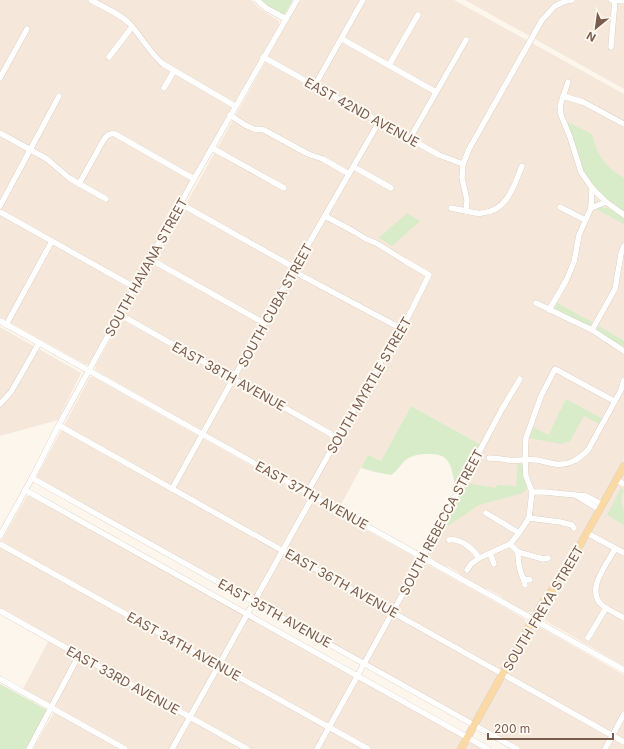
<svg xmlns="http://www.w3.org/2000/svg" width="624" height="749" viewBox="0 0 624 749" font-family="Inter,sans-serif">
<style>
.residential{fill:#f5e8da}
.green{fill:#d8ecc9}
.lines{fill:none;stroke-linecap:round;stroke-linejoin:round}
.minor-casing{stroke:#d1beb0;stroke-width:6}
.major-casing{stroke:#dad1cd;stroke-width:8}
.minor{stroke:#fff;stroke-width:5.5}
.major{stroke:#fbd9a5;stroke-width:7}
.labels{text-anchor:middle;stroke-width:4;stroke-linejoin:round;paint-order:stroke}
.street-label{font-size:13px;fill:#7a5c4d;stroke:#fffaf3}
</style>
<rect width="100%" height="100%" fill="#fdf6ec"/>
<g class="residential">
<path d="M 0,0 L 251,0 L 259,8 L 279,21 L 279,25 L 90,363 L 86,365 L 0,317 Z"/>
<path d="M 300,0 L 454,0 L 624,94 L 624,459 L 560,574 L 532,612 L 526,612 L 504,600 L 502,597 L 488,589 L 484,589 L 461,576 L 459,573 L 447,566 L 444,566 L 428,556 L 429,551 L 484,447 L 411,406 L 381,461 L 368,455 L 339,508 L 95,370 L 96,365 Z"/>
<path d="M 465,0 L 624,0 L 624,89 Z"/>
<path d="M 0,327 L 81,373 L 58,420 L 0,436 Z"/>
<path d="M 90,377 L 93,377 L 525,619 L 526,625 L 473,721 L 472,721 L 39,480 L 37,478 L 38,474 Z"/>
<path d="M 624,475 L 624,666 L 546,621 L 542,615 L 545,608 L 563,585 Z"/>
<path d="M 27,496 L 30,496 L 461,736 L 463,740 L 458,749 L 33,749 L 57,707 L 23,689 L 51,636 L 0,608 L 0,543 Z"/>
<path d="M 536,627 L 540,627 L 624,675 L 624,749 L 521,749 L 480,725 L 480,722 L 532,629 Z"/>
<path d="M 470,742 L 471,742 L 483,749 L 464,749 Z"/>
</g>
<g class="green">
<path d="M 261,0 L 293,0 L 285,14 L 283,15 L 268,6 Z"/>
<path d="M 567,122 L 592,134 C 596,154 606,168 624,178 L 624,212 C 610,202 595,190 586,175 C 577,159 574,139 567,122 Z"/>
<path d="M 600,207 L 608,208 L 624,218 L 624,224 L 596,209 Z"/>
<path d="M 407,213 L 420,221 L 392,246 L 379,238 Z"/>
<path d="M 557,303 L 594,323 L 589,326 L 555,310 L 555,307 Z"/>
<path d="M 599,326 L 624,341 L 624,349 L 597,330 Z"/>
<path d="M 566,399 L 603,419 L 600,424 L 584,416 L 570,441 L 561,444 L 529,438 L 533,427 L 549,435 L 557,417 Z"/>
<path d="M 411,406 L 481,445 L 469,465 L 463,470 L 459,486 L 455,484 C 451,467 451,454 430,454 C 424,454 415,454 409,458 C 402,461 398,471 391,475 L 375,472 L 361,468 L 368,455 L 381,461 Z"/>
<path d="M 518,463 L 523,465 L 528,487 L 523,493 L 479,505 L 439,532 L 466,483 L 496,488 L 497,485 L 516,486 Z"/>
<path d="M 621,488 L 624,490 C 619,500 623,504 624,514 C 624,517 624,521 624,525 L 607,515 Z"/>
<path d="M 0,684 L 47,710 L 26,749 L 0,749 Z"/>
</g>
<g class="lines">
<g class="minor-casing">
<g id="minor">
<path d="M 91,0 C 103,7 119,13 129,23 C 141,36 149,52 163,64 L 235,106"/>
<path d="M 257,0 L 266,8 L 286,19"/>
<path d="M 611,0 L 624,1"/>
<path d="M 342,39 L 436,92"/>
<path d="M 611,47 L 615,0"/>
<path d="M 109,57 L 132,27"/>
<path d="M 263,57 L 439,155 L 463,164"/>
<path d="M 389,65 L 418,15"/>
<path d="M 0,78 L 27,29"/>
<path d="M 568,82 L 560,106 L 561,115 L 570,137 L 581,172 L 592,188 L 606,202 L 624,215"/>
<path d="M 315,85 L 363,0"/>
<path d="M 164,88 L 174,71"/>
<path d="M 563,96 L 583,102 L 624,124"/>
<path d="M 230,115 L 245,125 L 254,129 L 264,130 L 308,154 L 323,159 L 349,174"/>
<path d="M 0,133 L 47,159 L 69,178 L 106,199"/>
<path d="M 410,138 L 466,40"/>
<path d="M 212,148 L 284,188"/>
<path d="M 354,167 L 391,188"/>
<path d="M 79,184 L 103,141 C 107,135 109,133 115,134 L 194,179"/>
<path d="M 181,204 L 295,268"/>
<path d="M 0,206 L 59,96"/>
<path d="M 560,207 L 585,220"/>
<path d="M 451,208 L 466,211 L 467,200 L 462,178 L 463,164 L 469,149 L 542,20 L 555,6 L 566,1 L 572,0"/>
<path d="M 591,208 L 606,202"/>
<path d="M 466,211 C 471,212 477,214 482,213 C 507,211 514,186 522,166"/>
<path d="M 0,212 L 134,287"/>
<path d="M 150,259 L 264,323"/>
<path d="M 293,271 L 400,328"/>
<path d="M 536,303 L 592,330 L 624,351"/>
<path d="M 549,310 L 566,281 L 574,262 L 579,235 L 591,208 L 592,188"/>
<path d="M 119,314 L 338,438"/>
<path d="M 0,321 L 624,670"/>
<path d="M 6,325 L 52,241"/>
<path d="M 592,330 L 615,289 L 621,254 L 624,246"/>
<path d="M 0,404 L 11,392 L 39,343"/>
<path d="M 60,426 L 624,742"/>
<path d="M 489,458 C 496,458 502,459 508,460 C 517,461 527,459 537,460 C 543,461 549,463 555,464 C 569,466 579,459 588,450 L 621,390 L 624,380"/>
<path d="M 32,478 L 517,749"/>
<path d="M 617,480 L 624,484"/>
<path d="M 172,489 L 293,271 L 379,122"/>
<path d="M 25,490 L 488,749"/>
<path d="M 532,492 L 544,492 L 586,496 L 603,505"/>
<path d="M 307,493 L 398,331 L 407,319 L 429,275 L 405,261 L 376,243 L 366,239 L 353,231 L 325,216"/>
<path d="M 577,496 L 600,510"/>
<path d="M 486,513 L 519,533"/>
<path d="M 529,518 L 560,522 L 572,525 L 574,528"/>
<path d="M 587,533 L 624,553"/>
<path d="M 0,536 L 32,478 L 60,423 L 194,179 L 297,0"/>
<path d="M 449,540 C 461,538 473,549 479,558"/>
<path d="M 0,544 L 368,749"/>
<path d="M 510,544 L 518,552 C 518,558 518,563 520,569 C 521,575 524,579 525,585"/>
<path d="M 615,549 C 607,564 585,590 602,605 C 608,610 617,614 624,618"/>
<path d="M 518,552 L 543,559 L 548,558"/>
<path d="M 490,553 L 494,564"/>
<path d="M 467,570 L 471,564 L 479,558 L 510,544 L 519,533 L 529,518 L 532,492 L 526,476 L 525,460 L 526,438 L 541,396 L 555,369 L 614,401"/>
<path d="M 524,579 L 530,580"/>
<path d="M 0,611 L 247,749"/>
<path d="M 588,638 L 606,608"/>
<path d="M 0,679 L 125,749"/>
<path d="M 29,749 L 79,655"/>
<path d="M 172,749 L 313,496"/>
<path d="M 317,749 L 423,557 L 502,409 L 520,379"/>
<path d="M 605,749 L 624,714"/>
</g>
</g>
<g class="major-casing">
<path id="major" d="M 461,749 L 533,619 L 543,602 L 563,576 L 624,466"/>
</g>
<use href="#minor" class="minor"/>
<use href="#major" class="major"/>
</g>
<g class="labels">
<g class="street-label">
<text transform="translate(362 112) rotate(29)" y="5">EAST 42ND AVENUE</text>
<text transform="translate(146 267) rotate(-61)" y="5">SOUTH HAVANA STREET</text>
<text transform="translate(275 305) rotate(-61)" y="5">SOUTH CUBA STREET</text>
<text transform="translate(229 376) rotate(29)" y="5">EAST 38TH AVENUE</text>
<text transform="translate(369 385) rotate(-60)" y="5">SOUTH MYRTLE STREET</text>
<text transform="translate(312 495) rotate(29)" y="5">EAST 37TH AVENUE</text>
<text transform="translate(441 522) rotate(-62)" y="5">SOUTH REBECCA STREET</text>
<text transform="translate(342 583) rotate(29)" y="5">EAST 36TH AVENUE</text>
<text transform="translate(543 608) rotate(-59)" y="5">SOUTH FREYA STREET</text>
<text transform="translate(275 613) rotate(29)" y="5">EAST 35TH AVENUE</text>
<text transform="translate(184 646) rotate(29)" y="5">EAST 34TH AVENUE</text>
<text transform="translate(123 680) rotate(29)" y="5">EAST 33RD AVENUE</text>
</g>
</g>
<g transform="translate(596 28) rotate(209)" stroke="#fffaf3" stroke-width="3" paint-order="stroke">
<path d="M0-3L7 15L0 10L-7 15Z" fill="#7a5c4d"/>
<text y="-6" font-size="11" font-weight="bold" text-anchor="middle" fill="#7a5c4d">N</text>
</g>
<path d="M488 733v6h125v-6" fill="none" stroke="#7a5c4d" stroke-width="2"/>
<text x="494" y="733" font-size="12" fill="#7a5c4d" stroke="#fffaf3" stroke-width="3" paint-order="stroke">200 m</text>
</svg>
